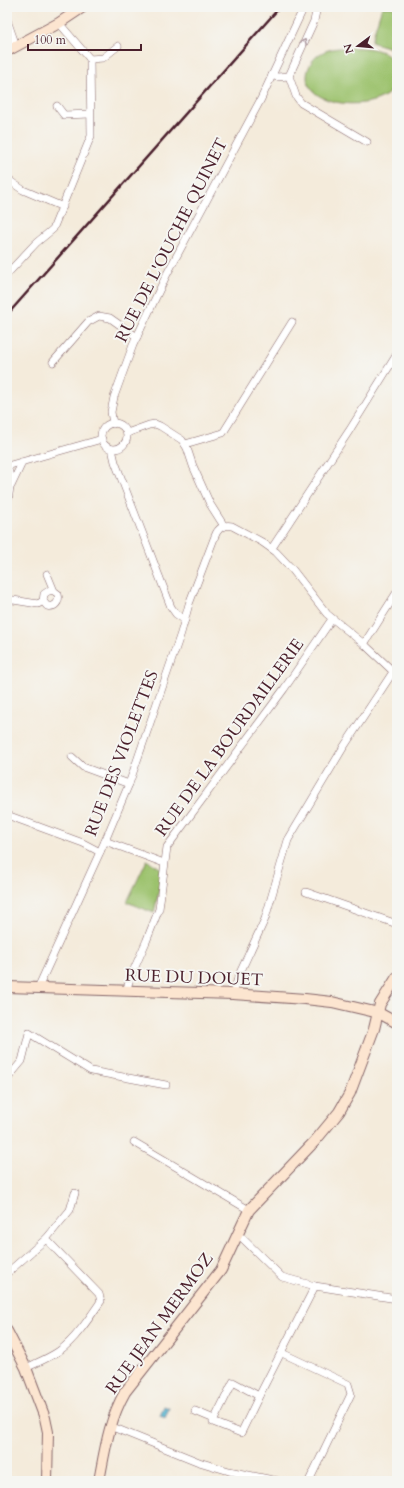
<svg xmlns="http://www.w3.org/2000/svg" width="404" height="1488" viewBox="0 0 404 1488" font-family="Cardo,serif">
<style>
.green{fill:#9cc26d;stroke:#73704c}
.water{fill:#4eb0cd;stroke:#4c687c}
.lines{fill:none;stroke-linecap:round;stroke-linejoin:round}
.street-casing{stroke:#866669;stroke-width:8}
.secondary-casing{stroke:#866669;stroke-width:12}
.street{stroke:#fff;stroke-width:7}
.secondary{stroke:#fce5d0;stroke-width:10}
.rail{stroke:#4a1f2b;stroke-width:2.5}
.oneway{stroke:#ae9aa0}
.labels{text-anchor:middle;stroke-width:4;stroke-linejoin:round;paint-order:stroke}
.street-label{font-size:17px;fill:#4a1f2b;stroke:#f6f6f2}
</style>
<rect width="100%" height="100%" fill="#f6f6f2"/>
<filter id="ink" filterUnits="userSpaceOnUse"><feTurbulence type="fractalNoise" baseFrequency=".025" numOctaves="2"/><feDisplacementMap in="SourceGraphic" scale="8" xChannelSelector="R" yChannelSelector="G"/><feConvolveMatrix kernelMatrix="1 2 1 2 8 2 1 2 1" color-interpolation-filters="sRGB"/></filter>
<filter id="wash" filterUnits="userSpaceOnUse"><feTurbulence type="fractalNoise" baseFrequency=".012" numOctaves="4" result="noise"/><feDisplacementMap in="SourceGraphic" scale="16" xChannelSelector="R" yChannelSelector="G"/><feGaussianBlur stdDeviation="0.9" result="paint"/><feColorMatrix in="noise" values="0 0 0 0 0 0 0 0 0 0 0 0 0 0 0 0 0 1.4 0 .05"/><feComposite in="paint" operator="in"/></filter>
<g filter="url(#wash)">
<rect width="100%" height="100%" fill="#f4ebdb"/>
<g class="green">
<path d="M 382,7 L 392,7 L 397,9 L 397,50 L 371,42 Z"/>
<path d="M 339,48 C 359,48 387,44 395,66 C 398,73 397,81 394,87 C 378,116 287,107 311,63 C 317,53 328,49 339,48 Z"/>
<path d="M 147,860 L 160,868 L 159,890 L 154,913 L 127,902 Z"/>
</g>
<path class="water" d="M 164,1406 L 169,1408 L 165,1418 L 160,1416 Z"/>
</g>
<g filter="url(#ink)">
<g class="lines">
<g class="street-casing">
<g id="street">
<path d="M 317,7 L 314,21 L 289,76 L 296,96 L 301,103 L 367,142"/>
<path d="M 7,20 L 16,46"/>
<path d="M 90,59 L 103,58 L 118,46"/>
<path d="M 272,75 L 277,77 L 289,76"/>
<path d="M 57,106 L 64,115 L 90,114"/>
<path d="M 7,179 L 23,190 L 63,207"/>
<path d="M 7,274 L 36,243 L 53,229 L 91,136 L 90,59 L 59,23"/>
<path d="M 53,362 L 88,322 L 99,316 L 110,318 L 137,337"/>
<circle cx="114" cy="436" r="13"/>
<path d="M 113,424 L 111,412 L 114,397 L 133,345 L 167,274 L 261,99 L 304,7"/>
<path d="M 127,433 L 149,425 L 155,424 L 160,426 L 182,440 L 187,448 L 193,466 L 210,504 L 224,526"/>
<path d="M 185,444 L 223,433 L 292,322"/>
<path d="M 112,449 L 115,462 L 171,607 L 176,614 L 185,620"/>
<path d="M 7,466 L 102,439"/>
<path d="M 7,467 C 13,480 9,493 7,506"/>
<path d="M 11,486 L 21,465 L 21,462"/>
<path d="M 272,548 L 349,431 L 397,354"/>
<path d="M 47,574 L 54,591 L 58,594 C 60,602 55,608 47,606 L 43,601 L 44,594 L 50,590 L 54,591"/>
<path d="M 7,599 L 38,604 L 43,601"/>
<path d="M 364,644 L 397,592"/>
<path d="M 72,757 L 83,767 L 129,784"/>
<path d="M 7,815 L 83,843 L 100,852"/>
<path d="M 105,841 L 164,863"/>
<path d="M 306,892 L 397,924"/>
<path d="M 38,988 L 105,841 L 129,784 L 181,633 L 189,604 L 215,536 C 218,528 224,524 232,526 L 262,542 L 276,552 L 292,569 L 327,614 L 364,644 L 397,675"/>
<path d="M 126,991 L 131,976 L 146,942 L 159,909 L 167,847 L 284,689 L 332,619"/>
<path d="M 233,994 L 239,975 L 265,919 L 288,840 L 343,748 L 393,672"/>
<path d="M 7,1079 L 22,1061 L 29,1033 L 91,1071 L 166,1085"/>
<path d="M 134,1142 L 249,1210"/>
<path d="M 238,1234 L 282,1277 L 315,1286 L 397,1299"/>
<path d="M 7,1273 L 46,1239 L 70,1210 L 75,1193"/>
<path d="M 282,1353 L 348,1384 L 351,1394 L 309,1481"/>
<path d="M 26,1368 C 36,1363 49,1358 59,1351 C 75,1340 90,1317 101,1301 L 99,1294 L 46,1239"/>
<path d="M 233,1382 L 259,1396 L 241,1433 L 213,1422 Z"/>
<path d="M 259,1396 L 315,1286"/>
<path d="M 195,1411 L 214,1419"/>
<path d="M 110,1426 L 199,1462 L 229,1471 L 278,1481"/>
</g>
</g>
<g class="secondary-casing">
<g id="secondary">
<path d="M 7,51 L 59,23 L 83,7"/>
<path d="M 7,987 L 233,994 L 305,999 L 332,1002 L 379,1013 L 397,1023"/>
<path d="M 7,1331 L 26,1368 L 45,1418 L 48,1432 L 47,1481"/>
<path d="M 99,1481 C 105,1450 109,1420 125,1392 L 221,1270 L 249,1210 L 315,1141 L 339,1112 L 350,1093 L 374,1029 L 380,1004 L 397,977"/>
</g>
</g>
<use href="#street" class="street"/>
<use href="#secondary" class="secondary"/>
<path class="rail" d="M 7,315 L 280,7"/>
</g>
<defs><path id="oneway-chevron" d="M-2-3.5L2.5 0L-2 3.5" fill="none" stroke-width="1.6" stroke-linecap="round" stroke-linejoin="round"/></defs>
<use class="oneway" href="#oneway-chevron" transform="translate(304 42) rotate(-65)"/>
</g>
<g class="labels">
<g class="street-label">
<text transform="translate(171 240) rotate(-63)" y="6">RUE DE L'OUCHE QUINET</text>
<text transform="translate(229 737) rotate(-54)" y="6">RUE DE LA BOURDAILLERIE</text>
<text transform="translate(121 753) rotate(-69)" y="6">RUE DES VIOLETTES</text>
<text transform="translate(194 977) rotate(2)" y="6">RUE DU DOUET</text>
<text transform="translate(159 1323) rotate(-54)" y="6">RUE JEAN MERMOZ</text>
</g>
</g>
<rect width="404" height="1488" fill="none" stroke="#f6f6f2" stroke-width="24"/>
<g transform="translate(358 46) rotate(254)" stroke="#f6f6f2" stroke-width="3" paint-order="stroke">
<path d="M0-3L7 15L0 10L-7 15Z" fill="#4a1f2b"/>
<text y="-6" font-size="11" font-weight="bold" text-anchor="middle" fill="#4a1f2b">N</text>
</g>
<path d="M28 44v6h113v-6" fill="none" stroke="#4a1f2b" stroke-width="2"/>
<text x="34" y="44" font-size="12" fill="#4a1f2b" stroke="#f6f6f2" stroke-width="3" paint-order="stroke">100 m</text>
</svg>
